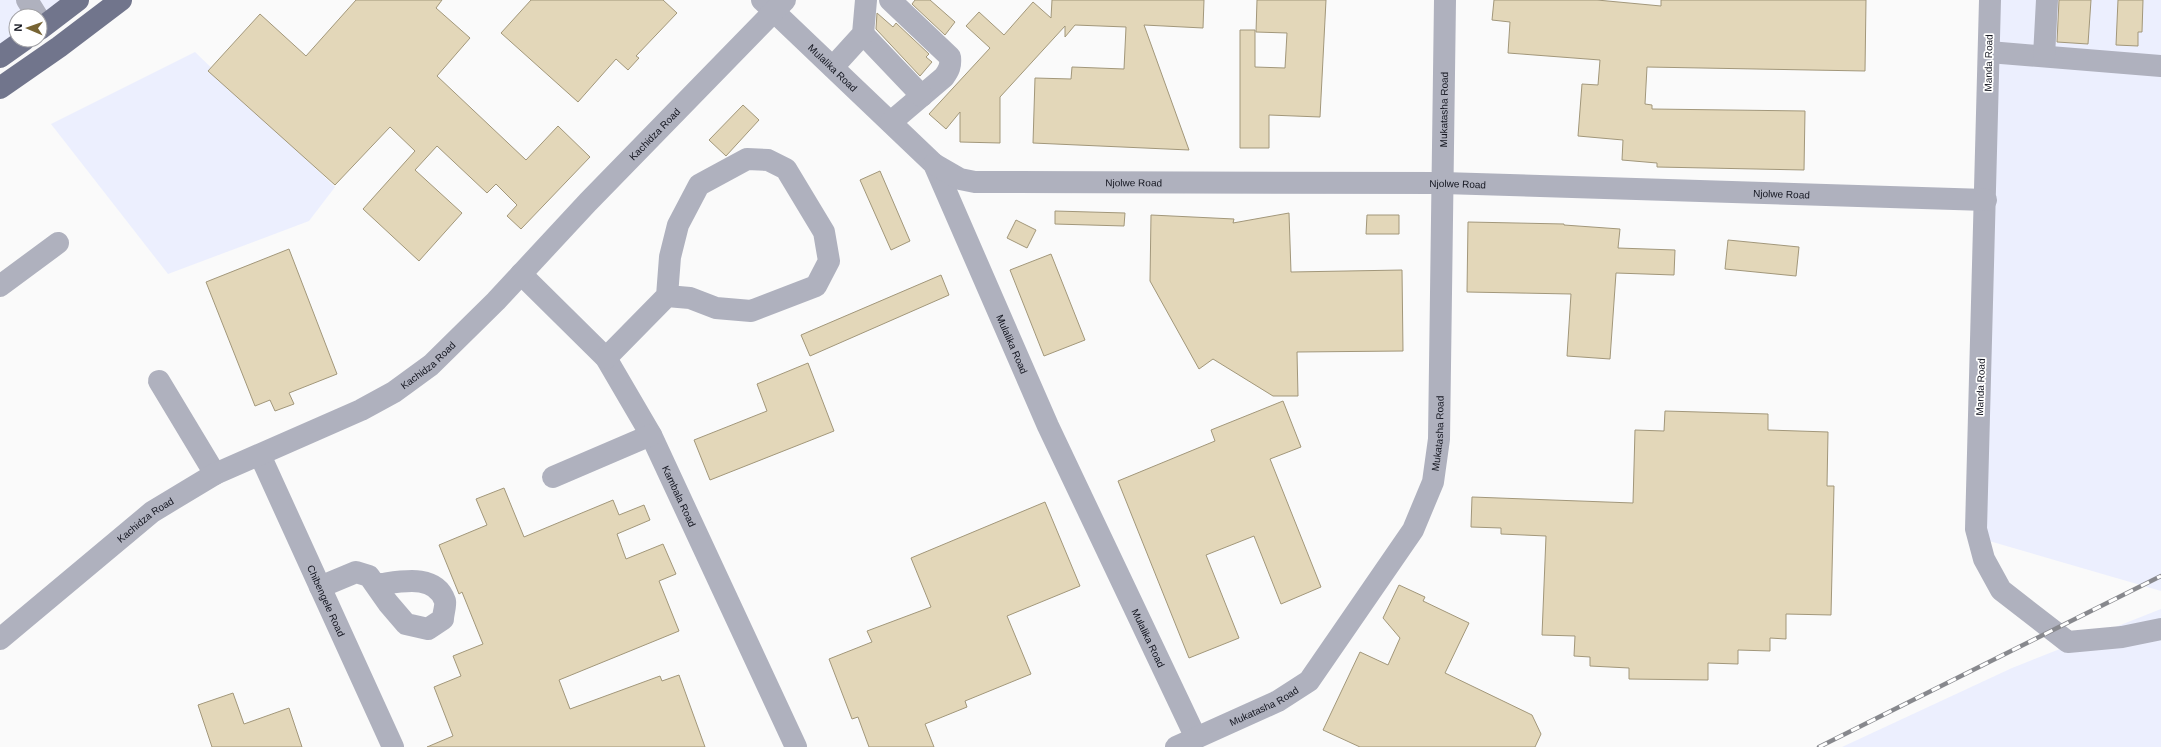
<svg xmlns="http://www.w3.org/2000/svg" width="2161" height="747" viewBox="0 0 2161 747" font-family="Helvetica,sans-serif">
<style>
.built{fill:#eceffe}
.building{fill:#e3d7b9;stroke:#a2977a}
.lines{fill:none;stroke-linecap:round;stroke-linejoin:round}
.minor{stroke:#afb1be;stroke-width:22}
.major{stroke:#71758c;stroke-width:22}
.rail-casing{stroke:#87888d;stroke-width:4.5}
.rail{stroke:#fff;stroke-width:3;stroke-dasharray:9;stroke-linecap:butt}
.labels{text-anchor:middle;stroke-width:3.5;stroke-linejoin:round;paint-order:stroke}
.street-label{font-size:10px;fill:#13151f;stroke:#fff}
</style>
<rect width="100%" height="100%" fill="#fafafa"/>
<g class="built">
<path d="M 0,0 L 69,0 L 40,16 L 16,16 L 16,40 L 0,54 Z"/>
<path d="M 1983,0 L 2161,0 L 2161,591 L 1972,536 Z"/>
<path d="M 195,52 L 335,187 L 309,221 L 168,274 L 51,124 Z"/>
<path d="M 2161,609 L 2161,747 L 1842,747 L 2012,668 Z"/>
</g>
<g class="building">
<path d="M 356,0 L 442,0 L 436,8 L 470,38 L 437,76 L 526,160 L 558,126 L 590,157 L 521,229 L 507,216 L 517,205 L 496,184 L 487,193 L 437,146 L 415,170 L 462,213 L 419,261 L 363,209 L 415,151 L 390,127 L 335,185 L 208,71 L 260,14 L 306,56 Z"/>
<path d="M 531,0 L 663,0 L 677,13 L 636,56 L 639,58 L 628,70 L 616,59 L 578,102 L 501,33 Z"/>
<path d="M 915,0 L 930,0 L 955,22 L 945,35 L 912,4 Z"/>
<path d="M 1052,0 L 1204,0 L 1203,28 L 1144,25 L 1189,150 L 1033,143 L 1035,78 L 1071,79 L 1072,67 L 1124,69 L 1126,27 L 1075,25 L 1065,37 L 1065,26 L 1000,97 L 1000,143 L 960,142 L 960,112 L 946,129 L 929,114 L 990,48 L 966,26 L 979,12 L 1004,35 L 1033,2 L 1051,18 Z"/>
<path d="M 1257,0 L 1326,0 L 1320,117 L 1269,115 L 1269,148 L 1240,148 L 1240,30 L 1255,30 L 1255,67 L 1285,68 L 1287,33 L 1256,32 Z"/>
<path d="M 1494,0 L 1597,0 L 1661,6 L 1661,0 L 1866,0 L 1865,71 L 1647,67 L 1645,104 L 1652,105 L 1652,109 L 1805,111 L 1804,170 L 1657,167 L 1657,163 L 1622,160 L 1623,140 L 1578,136 L 1582,84 L 1598,85 L 1600,60 L 1508,53 L 1510,22 L 1492,20 Z"/>
<path d="M 2059,0 L 2091,0 L 2088,44 L 2057,42 Z"/>
<path d="M 2118,0 L 2143,0 L 2142,32 L 2138,32 L 2138,46 L 2116,45 Z"/>
<path d="M 877,13 L 893,27 L 896,23 L 929,54 L 926,57 L 932,62 L 920,76 L 876,29 Z"/>
<path d="M 743,105 L 759,120 L 726,156 L 709,140 Z"/>
<path d="M 880,171 L 910,241 L 891,250 L 860,180 Z"/>
<path d="M 1055,211 L 1125,213 L 1124,226 L 1055,224 Z"/>
<path d="M 1289,213 L 1291,272 L 1402,270 L 1403,351 L 1297,352 L 1298,396 L 1273,396 L 1213,359 L 1199,369 L 1150,281 L 1151,215 L 1234,219 L 1233,223 Z"/>
<path d="M 1367,215 L 1399,215 L 1399,234 L 1366,234 Z"/>
<path d="M 1016,220 L 1036,230 L 1027,248 L 1007,238 Z"/>
<path d="M 1468,222 L 1564,224 L 1564,225 L 1620,229 L 1618,248 L 1675,250 L 1674,275 L 1616,273 L 1610,359 L 1567,356 L 1571,294 L 1467,292 Z"/>
<path d="M 1728,240 L 1799,247 L 1796,276 L 1725,269 Z"/>
<path d="M 289,249 L 337,374 L 289,393 L 294,404 L 275,411 L 270,400 L 255,406 L 206,282 Z"/>
<path d="M 1051,254 L 1085,340 L 1044,356 L 1010,270 Z"/>
<path d="M 941,275 L 949,295 L 810,356 L 801,335 Z"/>
<path d="M 808,363 L 834,431 L 710,480 L 694,440 L 767,411 L 757,384 Z"/>
<path d="M 1283,401 L 1301,447 L 1270,459 L 1321,587 L 1281,604 L 1254,536 L 1206,555 L 1239,638 L 1189,658 L 1118,481 L 1215,441 L 1211,430 Z"/>
<path d="M 1665,411 L 1768,414 L 1768,430 L 1828,432 L 1827,486 L 1834,486 L 1831,615 L 1786,614 L 1786,639 L 1770,638 L 1770,651 L 1738,650 L 1738,664 L 1708,663 L 1708,680 L 1629,679 L 1629,668 L 1590,666 L 1590,657 L 1574,656 L 1575,636 L 1542,635 L 1546,536 L 1501,534 L 1501,528 L 1471,527 L 1472,497 L 1633,503 L 1635,430 L 1664,431 Z"/>
<path d="M 504,488 L 524,537 L 613,500 L 619,515 L 644,505 L 650,520 L 617,534 L 626,559 L 663,544 L 676,574 L 659,581 L 679,631 L 559,680 L 570,709 L 660,676 L 662,681 L 679,675 L 705,747 L 427,747 L 453,736 L 434,687 L 461,676 L 453,656 L 483,644 L 462,592 L 459,594 L 439,545 L 487,525 L 476,499 Z"/>
<path d="M 1045,502 L 1080,586 L 1007,616 L 1031,674 L 965,701 L 967,707 L 925,724 L 934,747 L 869,747 L 858,717 L 852,719 L 829,659 L 872,642 L 867,631 L 931,607 L 911,558 Z"/>
<path d="M 1399,585 L 1425,597 L 1423,601 L 1469,623 L 1445,673 L 1532,715 L 1541,734 L 1535,747 L 1360,747 L 1323,730 L 1360,652 L 1388,665 L 1400,638 L 1383,618 Z"/>
<path d="M 233,693 L 244,724 L 289,708 L 302,747 L 212,747 L 198,705 Z"/>
</g>
<g class="lines">
<g class="minor">
<path d="M 27,0 L 37,16"/>
<path id="s1" d="M 762,0 L 934,164 L 1048,426 L 1196,738"/>
<path d="M 890,0 L 950,57 C 951,66 949,70 944,77 L 891,122"/>
<path d="M 1990,0 L 1976,529 L 1984,559 L 2001,590 L 2068,642 L 2122,637 L 2161,629"/>
<path d="M 863,34 L 922,96"/>
<path d="M 1989,52 L 2161,66"/>
<path d="M 2044,56 L 2047,0"/>
<path d="M 833,67 L 863,34 L 866,0"/>
<path id="s2" d="M 934,164 L 960,179 L 975,182 L 1443,183 L 1986,200"/>
<path id="s3" d="M 521,274 L 606,358 L 651,435 L 796,747"/>
<path d="M 0,286 L 58,243"/>
<path d="M 606,358 L 667,296 L 690,298 L 716,308 L 751,311 L 816,286 L 829,261 L 824,232 L 786,169 L 768,160 L 747,159 L 699,185 L 678,225 L 670,257 L 667,296"/>
<path d="M 159,381 L 215,474"/>
<path id="s4" d="M 260,455 L 393,747"/>
<path d="M 553,477 L 651,435"/>
<path d="M 320,587 L 356,572 L 369,576 L 388,603 L 406,624 L 428,629 L 443,619 C 443,614 446,606 445,601 C 436,574 403,581 382,584 L 378,587"/>
<path id="s5" d="M 0,639 L 152,512 L 215,474 L 361,410 L 394,392 L 431,365 L 496,301 L 588,202 L 785,0"/>
<path id="s6" d="M 1176,747 L 1278,701 L 1309,681 L 1413,530 L 1433,482 L 1439,439 L 1445,0"/>
</g>
<g class="major">
<path d="M 40,29 L 78,0"/>
<path d="M 0,57 L 24,40"/>
<path d="M 0,88 L 59,47 L 121,0"/>
</g>
<g class="rail-casing">
<path id="rail" d="M 1819,747 L 2161,576"/>
</g>
<use href="#rail" class="rail"/>
</g>
<g class="labels">
<g class="street-label">
<text transform="translate(1988 63) rotate(-89)" y="4">Manda Road</text>
<text dy="4" stroke="none"><textPath href="#s1" startOffset="98">Mulalika Road</textPath></text>
<text dy="4" stroke="none"><textPath href="#s6" startOffset="757">Mukatasha Road</textPath></text>
<text dy="4" stroke="none"><textPath href="#s5" startOffset="836">Kachidza Road</textPath></text>
<text dy="4" stroke="none"><textPath href="#s2" startOffset="204">Njolwe Road</textPath></text>
<text dy="4" stroke="none"><textPath href="#s2" startOffset="528">Njolwe Road</textPath></text>
<text dy="4" stroke="none"><textPath href="#s2" startOffset="852">Njolwe Road</textPath></text>
<text dy="4" stroke="none"><textPath href="#s1" startOffset="434">Mulalika Road</textPath></text>
<text dy="4" stroke="none"><textPath href="#s5" startOffset="512">Kachidza Road</textPath></text>
<text transform="translate(1980 387) rotate(-88)" y="4">Manda Road</text>
<text dy="4" stroke="none"><textPath href="#s6" startOffset="433">Mukatasha Road</textPath></text>
<text dy="4" stroke="none"><textPath href="#s3" startOffset="276">Kambala Road</textPath></text>
<text dy="4" stroke="none"><textPath href="#s5" startOffset="188">Kachidza Road</textPath></text>
<text dy="4" stroke="none"><textPath href="#s4" startOffset="160">Chibengele Road</textPath></text>
<text dy="4" stroke="none"><textPath href="#s1" startOffset="758">Mulalika Road</textPath></text>
<text dy="4" stroke="none"><textPath href="#s6" startOffset="97">Mukatasha Road</textPath></text>
</g>
</g>
<g transform="translate(28 28) rotate(272)"><circle r="19" fill="#ffffff" stroke="#a1a1a5"/>
<path d="M0-3L7 15L0 10L-7 15Z" fill="#776433"/>
<text y="-6" font-size="11" font-weight="bold" text-anchor="middle" fill="#13151f">N</text>
</g>
</svg>
